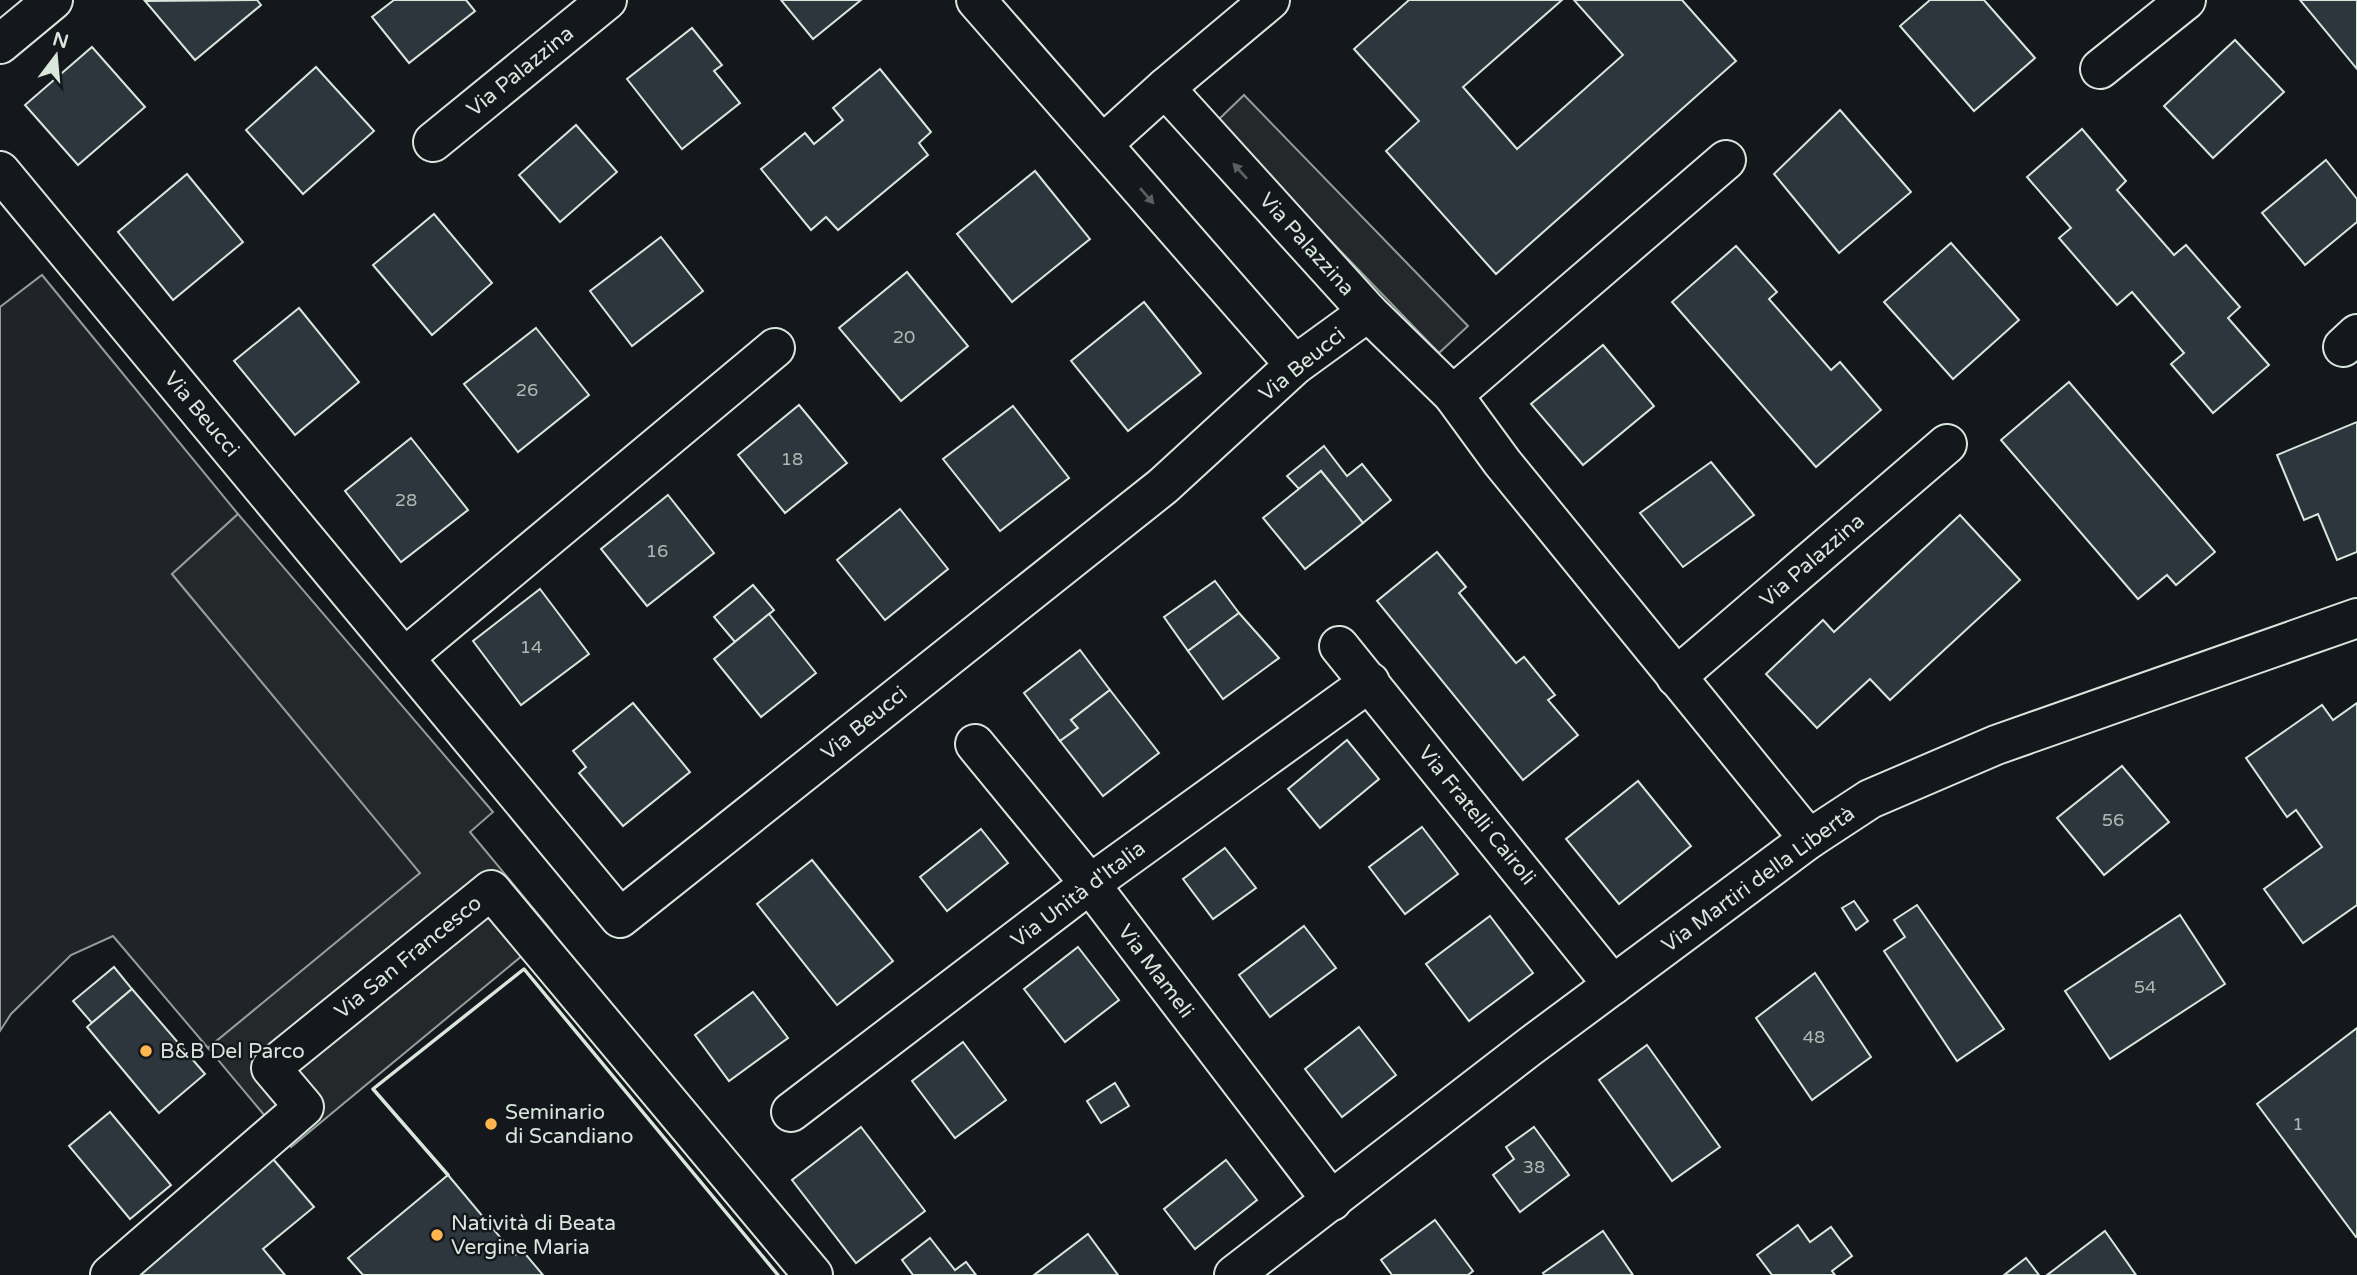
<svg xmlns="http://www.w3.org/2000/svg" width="2357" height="1275" viewBox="0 0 2357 1275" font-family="'Varela Round',sans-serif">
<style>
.green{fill:#202428;stroke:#939e99;stroke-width:2}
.parking{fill:#24282b;stroke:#939e99;stroke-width:2}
.building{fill:#2c363c;stroke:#d8e6dc;stroke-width:2}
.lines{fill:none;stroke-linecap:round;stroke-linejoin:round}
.minor-casing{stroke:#d8e6dc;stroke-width:42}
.minor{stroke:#14181c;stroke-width:38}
.wall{stroke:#d8e6dc;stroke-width:3.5}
.oneway{fill:#59605f}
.poi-dot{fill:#ffb74d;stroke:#14181c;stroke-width:2.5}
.labels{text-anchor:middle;stroke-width:5;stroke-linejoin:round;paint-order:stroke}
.number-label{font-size:18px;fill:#adbab4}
.street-label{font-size:21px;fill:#d8e6dc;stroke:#14181c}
.poi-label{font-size:21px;fill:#d8e6dc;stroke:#14181c;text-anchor:start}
</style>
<rect width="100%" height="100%" fill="#14181c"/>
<path class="green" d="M 42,275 L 238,514 L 172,574 L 421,873 L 208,1048 L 113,936 L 71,955 L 11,1014 L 0,1031 L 0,307 Z"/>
<g class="parking">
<path d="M 1244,95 L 1468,326 L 1439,353 L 1216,122 Z"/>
<path d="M 238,514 L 493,812 L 470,832 L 552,931 L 291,1147 L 208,1048 L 420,873 L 172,574 Z"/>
</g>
<g class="building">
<path d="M 257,0 L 261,5 L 195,60 L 145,1 Z"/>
<path d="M 394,0 L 466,0 L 475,11 L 409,63 L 372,17 Z"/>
<path d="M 781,0 L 861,0 L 813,39 Z"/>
<path d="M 1409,0 L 1562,0 L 1463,87 L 1517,149 L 1623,55 L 1574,0 L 1682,0 L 1736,61 L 1496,274 L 1386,151 L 1419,121 L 1354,49 Z"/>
<path d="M 1930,0 L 1984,0 L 2035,58 L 1974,111 L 1900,26 Z"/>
<path d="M 2300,0 L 2357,0 L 2357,69 Z"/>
<path d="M 692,28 L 722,65 L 714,71 L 740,103 L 682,149 L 627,79 Z"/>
<path d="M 2235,40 L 2284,92 L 2213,158 L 2164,106 Z"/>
<path d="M 92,47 L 145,107 L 78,165 L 25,105 Z"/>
<path d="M 316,67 L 374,131 L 303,194 L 246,130 Z"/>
<path d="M 880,69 L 931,132 L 919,143 L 928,155 L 838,230 L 826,217 L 811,230 L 761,169 L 805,133 L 814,144 L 843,120 L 833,108 Z"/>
<path d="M 1840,110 L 1911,192 L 1839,253 L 1774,174 Z"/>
<path d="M 576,125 L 617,172 L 560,222 L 519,175 Z"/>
<path d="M 2082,129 L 2126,181 L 2117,190 L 2174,255 L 2186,245 L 2240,307 L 2228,318 L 2269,365 L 2213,413 L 2171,364 L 2184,353 L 2132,292 L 2117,305 L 2059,238 L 2071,228 L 2027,177 Z"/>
<path d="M 2326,160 L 2357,199 L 2357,222 L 2305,265 L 2262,213 Z"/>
<path d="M 1035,171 L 1090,239 L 1012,302 L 957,234 Z"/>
<path d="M 187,174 L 243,242 L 173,300 L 118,232 Z"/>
<path d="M 434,214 L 492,283 L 432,335 L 373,265 Z"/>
<path d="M 661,237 L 703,291 L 632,346 L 590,291 Z"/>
<path d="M 1951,243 L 2019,320 L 1953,379 L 1884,302 Z"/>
<path d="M 1736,246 L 1777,292 L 1769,299 L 1831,370 L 1840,362 L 1881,410 L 1816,467 L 1672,302 Z"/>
<path d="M 907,272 L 968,346 L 901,401 L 839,328 Z"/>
<path d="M 1144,302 L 1201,373 L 1128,431 L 1071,361 Z"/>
<path d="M 299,308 L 359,382 L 295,435 L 234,361 Z"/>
<path d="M 536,328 L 589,395 L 518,452 L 464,384 Z"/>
<path d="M 1603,345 L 1654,406 L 1583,465 L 1531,404 Z"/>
<path d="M 2069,382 L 2215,552 L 2176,585 L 2167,575 L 2138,599 L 2001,440 Z"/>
<path d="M 799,405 L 847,463 L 785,513 L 738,455 Z"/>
<path d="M 1013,406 L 1069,478 L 1000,531 L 943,459 Z"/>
<path d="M 2357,422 L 2357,552 L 2337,560 L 2318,514 L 2304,520 L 2277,455 Z"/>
<path d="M 411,438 L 468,510 L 401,562 L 345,491 Z"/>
<path d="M 1324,446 L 1347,476 L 1362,464 L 1391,500 L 1363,523 L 1321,471 L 1299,489 L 1287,476 Z"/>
<path d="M 1711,462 L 1754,515 L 1683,567 L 1640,513 Z"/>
<path d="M 1321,471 L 1363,523 L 1305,569 L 1263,518 Z"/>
<path d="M 668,495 L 714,553 L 647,606 L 601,549 Z"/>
<path d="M 900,509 L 948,569 L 885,620 L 837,560 Z"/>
<path d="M 1960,515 L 2020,580 L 1890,700 L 1870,679 L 1817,728 L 1766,674 L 1823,620 L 1834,632 Z"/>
<path d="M 1437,552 L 1466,587 L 1459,593 L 1516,663 L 1524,657 L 1555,695 L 1548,700 L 1578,735 L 1523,780 L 1377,601 Z"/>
<path d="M 1215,581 L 1239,613 L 1188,651 L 1164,617 Z"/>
<path d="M 753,585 L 774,610 L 735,642 L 714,617 Z"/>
<path d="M 540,589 L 589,654 L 521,705 L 473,641 Z"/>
<path d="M 1239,613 L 1279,658 L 1223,699 L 1188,651 Z"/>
<path d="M 769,614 L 816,673 L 761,717 L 714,659 Z"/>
<path d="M 1080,650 L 1110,690 L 1071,720 L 1078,728 L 1060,741 L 1024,693 Z"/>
<path d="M 1110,690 L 1159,753 L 1103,796 L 1060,741 L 1078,728 L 1071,720 Z"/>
<path d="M 633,703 L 690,772 L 623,826 L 579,773 L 586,767 L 573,751 Z"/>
<path d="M 2357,703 L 2357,905 L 2303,943 L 2264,889 L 2322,847 L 2296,810 L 2287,817 L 2246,758 L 2322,705 L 2333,720 Z"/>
<path d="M 1347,740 L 1379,779 L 1320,828 L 1288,789 Z"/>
<path d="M 2122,766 L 2169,822 L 2104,875 L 2057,818 Z"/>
<path d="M 1638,781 L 1691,846 L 1619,904 L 1566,839 Z"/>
<path d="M 1422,827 L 1458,874 L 1405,914 L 1369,867 Z"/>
<path d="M 981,829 L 1008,863 L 947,911 L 920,877 Z"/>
<path d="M 1225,848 L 1256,888 L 1213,919 L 1183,879 Z"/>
<path d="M 812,860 L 893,961 L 837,1005 L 757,904 Z"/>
<path d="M 1854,901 L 1868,921 L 1856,930 L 1842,908 Z"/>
<path d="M 1917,905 L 2004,1029 L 1957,1061 L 1884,951 L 1905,937 L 1894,920 Z"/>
<path d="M 2180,915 L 2225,984 L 2110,1059 L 2065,991 Z"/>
<path d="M 1490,916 L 1533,973 L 1469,1021 L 1426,964 Z"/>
<path d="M 1304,926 L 1336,968 L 1270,1017 L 1239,975 Z"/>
<path d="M 1078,947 L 1119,1000 L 1065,1042 L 1024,989 Z"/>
<path d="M 114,967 L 132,989 L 92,1023 L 73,1001 Z"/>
<path d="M 1815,973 L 1871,1057 L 1812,1100 L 1756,1018 Z"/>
<path d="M 132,989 L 205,1074 L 159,1113 L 87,1027 Z"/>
<path d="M 753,992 L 788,1038 L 729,1081 L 695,1035 Z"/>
<path d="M 1359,1027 L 1396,1075 L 1342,1117 L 1305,1069 Z"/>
<path d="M 2357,1028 L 2357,1236 L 2356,1237 L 2257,1104 Z"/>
<path d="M 963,1042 L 1006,1100 L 955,1138 L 912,1081 Z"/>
<path d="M 1647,1045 L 1720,1147 L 1672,1181 L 1599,1080 Z"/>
<path d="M 1115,1083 L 1129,1106 L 1101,1123 L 1087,1101 Z"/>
<path d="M 110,1112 L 171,1185 L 130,1219 L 69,1146 Z"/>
<path d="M 861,1127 L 925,1211 L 856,1263 L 792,1180 Z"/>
<path d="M 1534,1127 L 1569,1175 L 1520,1212 L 1493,1175 L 1514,1159 L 1506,1147 Z"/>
<path d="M 273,1159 L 314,1207 L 263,1249 L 285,1275 L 134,1275 Z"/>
<path d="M 1226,1160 L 1257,1200 L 1195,1249 L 1164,1209 Z"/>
<path d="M 448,1175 L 515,1255 L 522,1250 L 543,1275 L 363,1275 L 348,1258 Z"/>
<path d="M 1435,1220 L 1473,1271 L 1468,1275 L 1392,1275 L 1381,1260 Z"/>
<path d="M 1798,1225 L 1810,1242 L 1831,1227 L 1852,1256 L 1832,1271 L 1835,1275 L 1772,1275 L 1757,1255 Z"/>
<path d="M 1603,1231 L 1633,1275 L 1544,1275 L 1543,1273 Z"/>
<path d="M 2105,1231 L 2136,1275 L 2047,1275 L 2055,1269 Z"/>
<path d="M 1088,1234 L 1118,1275 L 1034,1275 Z"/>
<path d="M 930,1238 L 955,1270 L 966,1262 L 976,1275 L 913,1275 L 902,1260 Z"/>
<path d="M 2026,1258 L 2039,1275 L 2004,1275 Z"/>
</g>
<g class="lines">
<g class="minor-casing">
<g id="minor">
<path d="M 976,0 L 1295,365"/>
<path d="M 0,44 L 53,0"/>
<path d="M 2100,69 L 2186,0"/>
<path d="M 1165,88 L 1270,0"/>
<path d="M 433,142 L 607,0"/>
<path d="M 1103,144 L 1165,88 L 1368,312 L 1453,395 L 1502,462 L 1809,839"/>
<path d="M 0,171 L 620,918 L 1163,486 L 1295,365 L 1368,312"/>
<path d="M 2343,347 L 2357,334"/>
<path d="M 1453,395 L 1726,160"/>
<path d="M 1339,646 L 1613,985"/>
<path d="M 405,657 L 775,348"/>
<path d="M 1676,677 L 1947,444"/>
<path d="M 975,744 L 1090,884 L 1332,1201"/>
<path d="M 791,1112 L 1090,884 L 1370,682"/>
<path d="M 110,1275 L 304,1107 L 271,1068 L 491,890 L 813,1275"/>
<path d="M 1234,1275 L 1528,1048 L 1809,839 L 1870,799 L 1996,745 L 2357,618"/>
</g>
</g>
<use href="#minor" class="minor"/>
<path class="wall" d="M 448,1175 L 373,1089 L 524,969 L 778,1275"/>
</g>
<defs><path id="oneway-solid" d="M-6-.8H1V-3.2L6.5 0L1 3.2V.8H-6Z" transform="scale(1.75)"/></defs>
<g class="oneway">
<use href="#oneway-solid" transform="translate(1240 171) rotate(-132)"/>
<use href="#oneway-solid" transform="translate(1147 196) rotate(49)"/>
</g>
<g class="poi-dot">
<circle cx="146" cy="1051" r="7"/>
<circle cx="491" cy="1124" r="7"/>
<circle cx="437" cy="1235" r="7"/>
</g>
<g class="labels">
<g class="number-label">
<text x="904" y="343">20</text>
<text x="527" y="396">26</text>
<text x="792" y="465">18</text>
<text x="406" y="506">28</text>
<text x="657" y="557">16</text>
<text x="531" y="653">14</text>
<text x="2113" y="826">56</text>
<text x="2145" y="993">54</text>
<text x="1814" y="1043">48</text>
<text x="2298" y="1130">1</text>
<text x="1534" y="1173">38</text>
</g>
<g class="street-label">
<text transform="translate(520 71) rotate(-39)" y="7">Via Palazzina</text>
<text transform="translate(1307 244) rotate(48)" y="7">Via Palazzina</text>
<text transform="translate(1302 364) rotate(-39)" y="7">Via Beucci</text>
<text transform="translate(202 414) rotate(50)" y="7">Via Beucci</text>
<text transform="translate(1812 560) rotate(-41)" y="7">Via Palazzina</text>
<text transform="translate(864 723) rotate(-39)" y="7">Via Beucci</text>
<text transform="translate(1477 815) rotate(51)" y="7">Via Fratelli Cairoli</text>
<text transform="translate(1758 879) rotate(-36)" y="7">Via Martiri della Libertà</text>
<text transform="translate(1078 894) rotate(-37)" y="7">Via Unità d'Italia</text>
<text transform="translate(408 957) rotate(-39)" y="7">Via San Francesco</text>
<text transform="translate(1156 971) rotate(53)" y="7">Via Mameli</text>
</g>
<g class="poi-label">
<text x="160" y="1058">B&amp;B Del Parco</text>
<text x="505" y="1119">Seminario<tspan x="505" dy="24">di Scandiano</tspan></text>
<text x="451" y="1230">Natività di Beata<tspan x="451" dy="24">Vergine Maria</tspan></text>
</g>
</g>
<g transform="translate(56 56) rotate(16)" stroke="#14181c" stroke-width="5" paint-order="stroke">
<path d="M0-5L12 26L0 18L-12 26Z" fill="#d8e6dc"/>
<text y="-10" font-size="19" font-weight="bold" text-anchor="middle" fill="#d8e6dc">N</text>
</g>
</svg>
